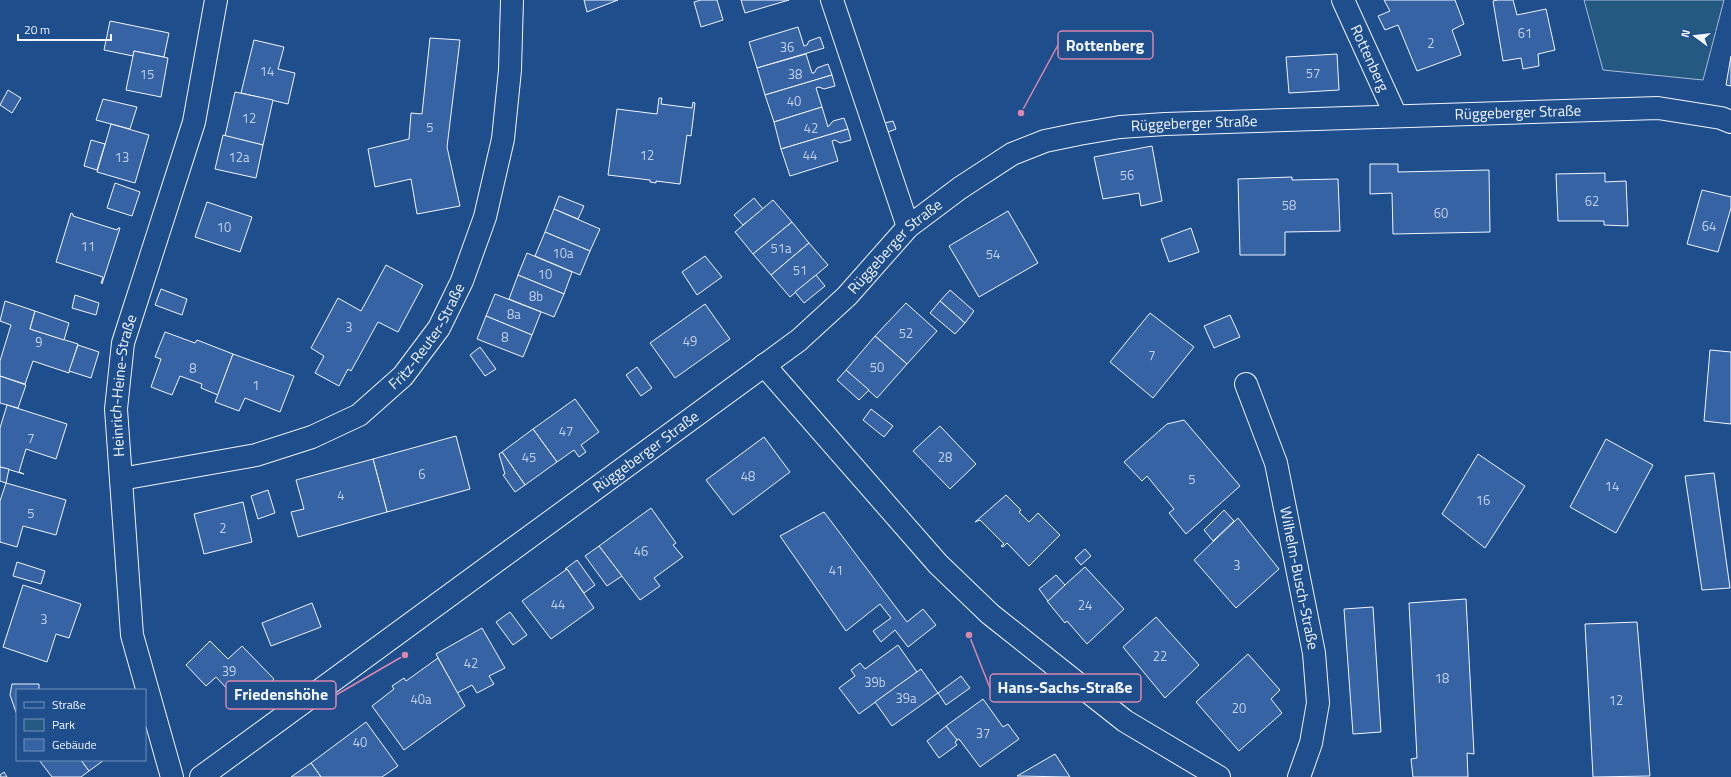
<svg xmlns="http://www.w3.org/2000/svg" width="1731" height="777" viewBox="0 0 1731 777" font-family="'Titillium Web',sans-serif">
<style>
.green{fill:#245a82;stroke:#a8bbd7}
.building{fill:#3563a3;stroke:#f2f6ff}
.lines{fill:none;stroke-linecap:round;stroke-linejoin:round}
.minor-casing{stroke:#f2f6ff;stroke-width:24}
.minor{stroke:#1f4e8c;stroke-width:22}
.labels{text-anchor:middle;stroke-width:3;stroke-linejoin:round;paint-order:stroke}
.number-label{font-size:13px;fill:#c3d1e8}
.street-label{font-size:15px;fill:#f2f6ff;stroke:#1f4e8c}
.leader{fill:none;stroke:#da87ad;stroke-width:1.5}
.callout-dot{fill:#da87ad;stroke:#1f4e8c;stroke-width:1.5}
.callout{fill:#1f4e8c;stroke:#da87ad;stroke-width:1.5}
.callout-label{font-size:16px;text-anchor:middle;font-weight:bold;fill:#f2f6ff}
</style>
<rect width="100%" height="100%" fill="#1f4e8c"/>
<path class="green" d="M 1584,0 L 1724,0 L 1703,80 L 1603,70 Z"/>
<g class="building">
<path d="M 584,0 L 618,0 L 587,12 Z"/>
<path d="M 701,0 L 717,0 L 723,20 L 701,27 L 694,2 Z"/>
<path d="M 741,0 L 789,0 L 745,13 Z"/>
<path d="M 1384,0 L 1455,0 L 1464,24 L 1452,30 L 1461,55 L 1417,71 L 1398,25 L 1385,30 L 1378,16 L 1390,11 Z"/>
<path d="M 1498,0 L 1513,0 L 1517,15 L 1546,9 L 1555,50 L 1538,54 L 1539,66 L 1523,69 L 1521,58 L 1503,61 L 1493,1 Z"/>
<path d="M 110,21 L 169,33 L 164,57 L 134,51 L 133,56 L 104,50 Z"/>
<path d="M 798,27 L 804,46 L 807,45 L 809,41 L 820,37 L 824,48 L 757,68 L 749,42 Z"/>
<path d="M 430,38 L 460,40 L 447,147 L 460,206 L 417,214 L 411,179 L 375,187 L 368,149 L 409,139 L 411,113 L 422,114 Z"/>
<path d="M 254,40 L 284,47 L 278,69 L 295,73 L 288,104 L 241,93 Z"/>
<path d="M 134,51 L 168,58 L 161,97 L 126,90 Z"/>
<path d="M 806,54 L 812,73 L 814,73 L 817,68 L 828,64 L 832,75 L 765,95 L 757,68 Z"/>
<path d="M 1337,54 L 1339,90 L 1289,93 L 1286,57 Z"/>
<path d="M 1731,56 L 1731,86 L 1726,85 Z"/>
<path d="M 832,75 L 835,86 L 824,89 L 819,87 L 816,88 L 822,107 L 774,122 L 765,95 Z"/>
<path d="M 8,90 L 21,98 L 12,113 L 0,105 Z"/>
<path d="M 235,92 L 273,100 L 263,145 L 225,136 Z"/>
<path d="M 659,98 L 662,98 L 661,104 L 692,108 L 693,102 L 695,103 L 691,136 L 687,135 L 680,184 L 656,181 L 656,183 L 650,182 L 650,180 L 608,175 L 617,109 L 657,114 Z"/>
<path d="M 103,99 L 137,107 L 130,129 L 96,120 Z"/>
<path d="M 822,107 L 828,127 L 833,121 L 844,118 L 848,129 L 781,149 L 774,122 Z"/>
<path d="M 893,121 L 896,129 L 888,132 L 885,123 Z"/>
<path d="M 111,124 L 149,135 L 135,183 L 97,172 Z"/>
<path d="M 848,129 L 851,140 L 840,143 L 835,140 L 832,141 L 838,161 L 790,176 L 781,149 Z"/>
<path d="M 223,135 L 263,145 L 256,178 L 215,169 Z"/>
<path d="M 91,140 L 105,144 L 97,170 L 84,166 Z"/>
<path d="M 1152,146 L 1162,201 L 1141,206 L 1139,193 L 1103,199 L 1094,157 Z"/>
<path d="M 1370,164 L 1398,164 L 1398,172 L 1489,170 L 1490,232 L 1393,234 L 1392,193 L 1370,194 Z"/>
<path d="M 1605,173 L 1605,182 L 1626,181 L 1628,226 L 1604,225 L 1604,221 L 1558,221 L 1556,174 Z"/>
<path d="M 1292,177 L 1292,180 L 1338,179 L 1340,231 L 1285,232 L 1285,255 L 1240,255 L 1238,179 Z"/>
<path d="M 115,183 L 140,192 L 132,216 L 107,208 Z"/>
<path d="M 1702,190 L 1731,197 L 1731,208 L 1718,252 L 1687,244 Z"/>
<path d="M 559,196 L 584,206 L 578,219 L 554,209 Z"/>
<path d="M 754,198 L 763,209 L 743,225 L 734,215 Z"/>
<path d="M 773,200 L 792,222 L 753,254 L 735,232 Z"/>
<path d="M 207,202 L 252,217 L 240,252 L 195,237 Z"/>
<path d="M 554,209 L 600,229 L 590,251 L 545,232 Z"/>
<path d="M 1008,211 L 1038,263 L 979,297 L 949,246 Z"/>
<path d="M 71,213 L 73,214 L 73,216 L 117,230 L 118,228 L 120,228 L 102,284 L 101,283 L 103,277 L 56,262 Z"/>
<path d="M 792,222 L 809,243 L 771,275 L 753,254 Z"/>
<path d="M 1191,228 L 1199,252 L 1169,262 L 1161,239 Z"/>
<path d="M 545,232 L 590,251 L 580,275 L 535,256 Z"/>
<path d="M 809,243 L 828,265 L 790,297 L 771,275 Z"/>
<path d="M 527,253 L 572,272 L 564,294 L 518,275 Z"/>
<path d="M 705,256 L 722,277 L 697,295 L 682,272 Z"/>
<path d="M 386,265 L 423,285 L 398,332 L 378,322 L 351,371 L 348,369 L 339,386 L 315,373 L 324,356 L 311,348 L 338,298 L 361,311 Z"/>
<path d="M 518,275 L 564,294 L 554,317 L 509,299 Z"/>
<path d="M 816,275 L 825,286 L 804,303 L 795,292 Z"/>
<path d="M 161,289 L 187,299 L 182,315 L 155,305 Z"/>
<path d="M 950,290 L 974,311 L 965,323 L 940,301 Z"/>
<path d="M 495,294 L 541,312 L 532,335 L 486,316 Z"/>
<path d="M 75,295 L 99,303 L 96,315 L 72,308 Z"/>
<path d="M 5,301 L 35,311 L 30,329 L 78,344 L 69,373 L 33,361 L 25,384 L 0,376 L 0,361 L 11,325 L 0,321 Z"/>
<path d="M 940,301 L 965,323 L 955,334 L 930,313 Z"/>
<path d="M 906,303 L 937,331 L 907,364 L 875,336 Z"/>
<path d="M 705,304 L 730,339 L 675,378 L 650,343 Z"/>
<path d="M 35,311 L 69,323 L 64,340 L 30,329 Z"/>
<path d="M 1150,313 L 1194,347 L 1153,398 L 1110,362 Z"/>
<path d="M 1230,315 L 1240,337 L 1214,348 L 1204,326 Z"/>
<path d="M 486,316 L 532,335 L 523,357 L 477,339 Z"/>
<path d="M 165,332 L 195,343 L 197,340 L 233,354 L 218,395 L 201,388 L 202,384 L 180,376 L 172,395 L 151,387 L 161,359 L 155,357 Z"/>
<path d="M 875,336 L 907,364 L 877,398 L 846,370 Z"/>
<path d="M 78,345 L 99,352 L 91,378 L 69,371 Z"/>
<path d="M 480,347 L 496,369 L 485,376 L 470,355 Z"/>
<path d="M 1710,350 L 1731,352 L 1731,424 L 1704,421 Z"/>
<path d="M 233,354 L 294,376 L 280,412 L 245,398 L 239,411 L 215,402 Z"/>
<path d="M 637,367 L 652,388 L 641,396 L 626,375 Z"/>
<path d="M 846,370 L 869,390 L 859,400 L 837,380 Z"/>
<path d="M 0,376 L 26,385 L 18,408 L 0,403 Z"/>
<path d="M 575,399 L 599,432 L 581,445 L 586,452 L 579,457 L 574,450 L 557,462 L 533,429 Z"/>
<path d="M 7,405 L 67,424 L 56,459 L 26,449 L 19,472 L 24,474 L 0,467 L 0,428 Z"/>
<path d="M 871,409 L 893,426 L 884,437 L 863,420 Z"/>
<path d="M 1184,420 L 1240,486 L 1186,534 L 1169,513 L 1174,509 L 1147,476 L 1142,481 L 1124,462 L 1167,424 Z"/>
<path d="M 940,426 L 976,464 L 950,489 L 913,451 Z"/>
<path d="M 533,429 L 557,462 L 525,485 L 502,452 Z"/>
<path d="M 456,436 L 470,489 L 387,512 L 373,459 Z"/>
<path d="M 764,437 L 790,472 L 733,515 L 706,480 Z"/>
<path d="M 1606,439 L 1653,465 L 1616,533 L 1570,507 Z"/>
<path d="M 502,452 L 525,485 L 515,492 L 503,475 L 505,474 L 499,454 Z"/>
<path d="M 1478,454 L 1525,486 L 1485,548 L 1442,514 Z"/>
<path d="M 373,459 L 387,512 L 298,537 L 291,512 L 304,509 L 296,480 Z"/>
<path d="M 0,467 L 9,469 L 6,483 L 0,481 Z"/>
<path d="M 1714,473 L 1730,588 L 1702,590 L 1685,476 Z"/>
<path d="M 6,483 L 66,500 L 56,535 L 23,526 L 17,547 L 0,542 L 0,501 Z"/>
<path d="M 268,490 L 275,513 L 258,519 L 251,496 Z"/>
<path d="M 1006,495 L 1021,510 L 1019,512 L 1029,522 L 1038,513 L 1060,535 L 1029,566 L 1007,543 L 1003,547 L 1001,546 L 1004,544 L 980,520 L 975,522 Z"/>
<path d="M 243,502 L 252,542 L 204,554 L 194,514 Z"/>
<path d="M 651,508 L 676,543 L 673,545 L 683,557 L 654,578 L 660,586 L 640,600 L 599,546 Z"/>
<path d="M 1224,510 L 1234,521 L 1213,541 L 1204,530 Z"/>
<path d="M 824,512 L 907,622 L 923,609 L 936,625 L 908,647 L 895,630 L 881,642 L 873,631 L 891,618 L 880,604 L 846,631 L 780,536 Z"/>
<path d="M 1238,518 L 1279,569 L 1236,608 L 1194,560 Z"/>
<path d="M 599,546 L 622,576 L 607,586 L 585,556 Z"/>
<path d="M 1085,549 L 1091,556 L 1081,565 L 1075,558 Z"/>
<path d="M 577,560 L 595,585 L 584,593 L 567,569 L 565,569 Z"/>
<path d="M 17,562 L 45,571 L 41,584 L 13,576 Z"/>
<path d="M 1085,567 L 1124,609 L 1087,644 L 1067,621 L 1065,623 L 1047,601 Z"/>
<path d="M 567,569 L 594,608 L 551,639 L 522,601 Z"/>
<path d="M 1056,575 L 1065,585 L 1048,601 L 1039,589 Z"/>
<path d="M 23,585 L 81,604 L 69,638 L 56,634 L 47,662 L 3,647 Z"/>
<path d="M 1466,599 L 1474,754 L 1467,753 L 1468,777 L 1413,777 L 1411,759 L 1417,758 L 1409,603 Z"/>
<path d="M 312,603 L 321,627 L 271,646 L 262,623 Z"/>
<path d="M 1373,607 L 1381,732 L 1353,734 L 1344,609 Z"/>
<path d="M 510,612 L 527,635 L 513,645 L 496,622 Z"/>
<path d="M 1156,617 L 1199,665 L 1165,698 L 1123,647 Z"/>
<path d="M 1637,622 L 1650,776 L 1593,777 L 1585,624 Z"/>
<path d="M 482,628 L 505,668 L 489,676 L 494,684 L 477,693 L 472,685 L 457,693 L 436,654 Z"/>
<path d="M 210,641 L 228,659 L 242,646 L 274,679 L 245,708 L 216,677 L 206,686 L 186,665 Z"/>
<path d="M 898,645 L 917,672 L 859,714 L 839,688 L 855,676 L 851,670 L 860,663 L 865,669 Z"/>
<path d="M 1248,654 L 1280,690 L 1271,699 L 1282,713 L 1239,751 L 1196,702 Z"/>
<path d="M 438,658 L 465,706 L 404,750 L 372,706 L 394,689 L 392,686 L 404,678 L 406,681 Z"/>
<path d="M 921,669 L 938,693 L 892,726 L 875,702 Z"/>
<path d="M 961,676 L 970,688 L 946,705 L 938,693 Z"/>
<path d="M 12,684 L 39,684 L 39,690 L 17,690 L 17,715 L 10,695 Z"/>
<path d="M 983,699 L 1003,727 L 1008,724 L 1019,739 L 980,767 L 959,739 L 956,741 L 946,726 Z"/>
<path d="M 366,722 L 398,766 L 382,777 L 321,777 L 311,763 Z"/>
<path d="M 946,726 L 957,740 L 955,742 L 957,745 L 939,758 L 927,741 Z"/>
<path d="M 1055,754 L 1070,777 L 1017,776 Z"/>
<path d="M 39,760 L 81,760 L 89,771 L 81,777 L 52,777 Z"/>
<path d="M 81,760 L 104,760 L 89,771 Z"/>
<path d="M 311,763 L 321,777 L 291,777 Z"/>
<path d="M 4,772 L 7,777 L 0,777 L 0,775 Z"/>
</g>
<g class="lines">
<g class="minor-casing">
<g id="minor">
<path d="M 832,0 L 908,227"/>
<path id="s1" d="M 1343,0 L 1396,116"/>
<path d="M 764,365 L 938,564 L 990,614 L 1125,721 L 1219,777"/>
<path id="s2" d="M 1246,384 L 1276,463 L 1314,653 L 1318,703 L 1311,743 L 1299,777"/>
<path id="s3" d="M 121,479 L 256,455 L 312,437 L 359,415 L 403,376 L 439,328 L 462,281 L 485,217 L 503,139 L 510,70 L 512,0"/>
<path id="s4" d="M 172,777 L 132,635 L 116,409 L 123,343 L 194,122 L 216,0"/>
<path id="s5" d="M 201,777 L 799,340 L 847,296 L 908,227 L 960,188 L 1012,154 L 1045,141 L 1079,134 L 1120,127 L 1165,124 L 1658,108 L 1721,118 L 1731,122"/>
</g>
</g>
<use href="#minor" class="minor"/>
</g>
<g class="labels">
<g class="number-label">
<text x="1525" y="38">61</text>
<text x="1431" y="48">2</text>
<text x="787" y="52">36</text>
<text x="267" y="76">14</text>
<text x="1313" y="78">57</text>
<text x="147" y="79">15</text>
<text x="795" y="79">38</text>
<text x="794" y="106">40</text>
<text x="249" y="123">12</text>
<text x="430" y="132">5</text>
<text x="811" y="133">42</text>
<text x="647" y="160">12</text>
<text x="810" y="160">44</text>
<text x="122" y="162">13</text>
<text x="239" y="162">12a</text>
<text x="1127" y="180">56</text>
<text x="1592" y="206">62</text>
<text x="1289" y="210">58</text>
<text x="1441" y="218">60</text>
<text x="1709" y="231">64</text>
<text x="224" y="232">10</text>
<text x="88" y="251">11</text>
<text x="781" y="253">51a</text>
<text x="563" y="258">10a</text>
<text x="993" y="259">54</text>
<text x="800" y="275">51</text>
<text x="545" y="279">10</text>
<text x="536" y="301">8b</text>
<text x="514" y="319">8a</text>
<text x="349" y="332">3</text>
<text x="906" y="338">52</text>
<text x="505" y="342">8</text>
<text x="690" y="346">49</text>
<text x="39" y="347">9</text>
<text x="1152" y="360">7</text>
<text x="877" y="372">50</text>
<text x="193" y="373">8</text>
<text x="256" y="390">1</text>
<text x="566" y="436">47</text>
<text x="31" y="443">7</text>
<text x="529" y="462">45</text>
<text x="945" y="462">28</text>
<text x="422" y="479">6</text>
<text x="748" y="481">48</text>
<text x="1192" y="484">5</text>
<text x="1612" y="491">14</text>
<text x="341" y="500">4</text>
<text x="1483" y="505">16</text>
<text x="31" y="518">5</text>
<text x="223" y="533">2</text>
<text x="641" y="556">46</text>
<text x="1237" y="570">3</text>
<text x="836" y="575">41</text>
<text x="558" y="609">44</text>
<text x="1085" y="610">24</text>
<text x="44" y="624">3</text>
<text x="1160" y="661">22</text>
<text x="471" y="668">42</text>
<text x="229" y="676">39</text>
<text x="1442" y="683">18</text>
<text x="875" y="687">39b</text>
<text x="906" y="703">39a</text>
<text x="421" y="704">40a</text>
<text x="1616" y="705">12</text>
<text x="1239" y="713">20</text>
<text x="983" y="738">37</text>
<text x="360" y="747">40</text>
</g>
<g class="street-label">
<text dy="5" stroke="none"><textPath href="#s1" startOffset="64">Rottenberg</textPath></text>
<text dy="5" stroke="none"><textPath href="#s5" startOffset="1535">Rüggeberger Straße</textPath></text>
<text dy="5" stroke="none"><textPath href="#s5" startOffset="1211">Rüggeberger Straße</textPath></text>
<text dy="5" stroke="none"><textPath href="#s5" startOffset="875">Rüggeberger Straße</textPath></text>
<text dy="5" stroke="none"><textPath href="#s3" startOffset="353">Fritz-Reuter-Straße</textPath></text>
<text dy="5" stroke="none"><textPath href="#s4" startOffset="398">Heinrich-Heine-Straße</textPath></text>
<text dy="5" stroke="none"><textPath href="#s5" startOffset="551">Rüggeberger Straße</textPath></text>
<text dy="5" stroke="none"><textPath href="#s2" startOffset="202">Wilhelm-Busch-Straße</textPath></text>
</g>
</g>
<path class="leader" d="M1021 113L1058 45M969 635L990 688M405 655L336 695"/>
<g class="callout-dot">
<circle cx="1021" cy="113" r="4"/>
<circle cx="969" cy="635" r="4"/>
<circle cx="405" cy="655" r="4"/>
</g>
<g class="callout">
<rect x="1058" y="31" width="95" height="28" rx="4"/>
<rect x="990" y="674" width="151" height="28" rx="4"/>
<rect x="226" y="681" width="110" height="28" rx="4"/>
</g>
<g class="callout-label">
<text x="1105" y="51">Rottenberg</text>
<text x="1065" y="693">Hans-Sachs-Straße</text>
<text x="281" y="700">Friedenshöhe</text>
</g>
<rect x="16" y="689" width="130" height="72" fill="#1f4e8c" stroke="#7391ba"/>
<rect x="24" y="702" width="20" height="6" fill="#1f4e8c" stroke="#7391ba"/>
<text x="52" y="709" font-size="12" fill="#f2f6ff">Straße</text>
<rect x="24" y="719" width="20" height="12" fill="#245a82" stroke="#7391ba"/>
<text x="52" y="729" font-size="12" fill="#f2f6ff">Park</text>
<rect x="24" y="739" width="20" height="12" fill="#3563a3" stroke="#7391ba"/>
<text x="52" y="749" font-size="12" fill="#f2f6ff">Gebäude</text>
<g transform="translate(1695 36) rotate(285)" stroke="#1f4e8c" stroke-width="3" paint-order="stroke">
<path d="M0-3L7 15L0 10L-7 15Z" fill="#f2f6ff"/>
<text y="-6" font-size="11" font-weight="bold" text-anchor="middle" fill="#f2f6ff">N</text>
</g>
<path d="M18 34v6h93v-6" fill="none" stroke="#f2f6ff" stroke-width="2"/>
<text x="24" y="34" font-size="12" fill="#f2f6ff" stroke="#1f4e8c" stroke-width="3" paint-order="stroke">20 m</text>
</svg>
